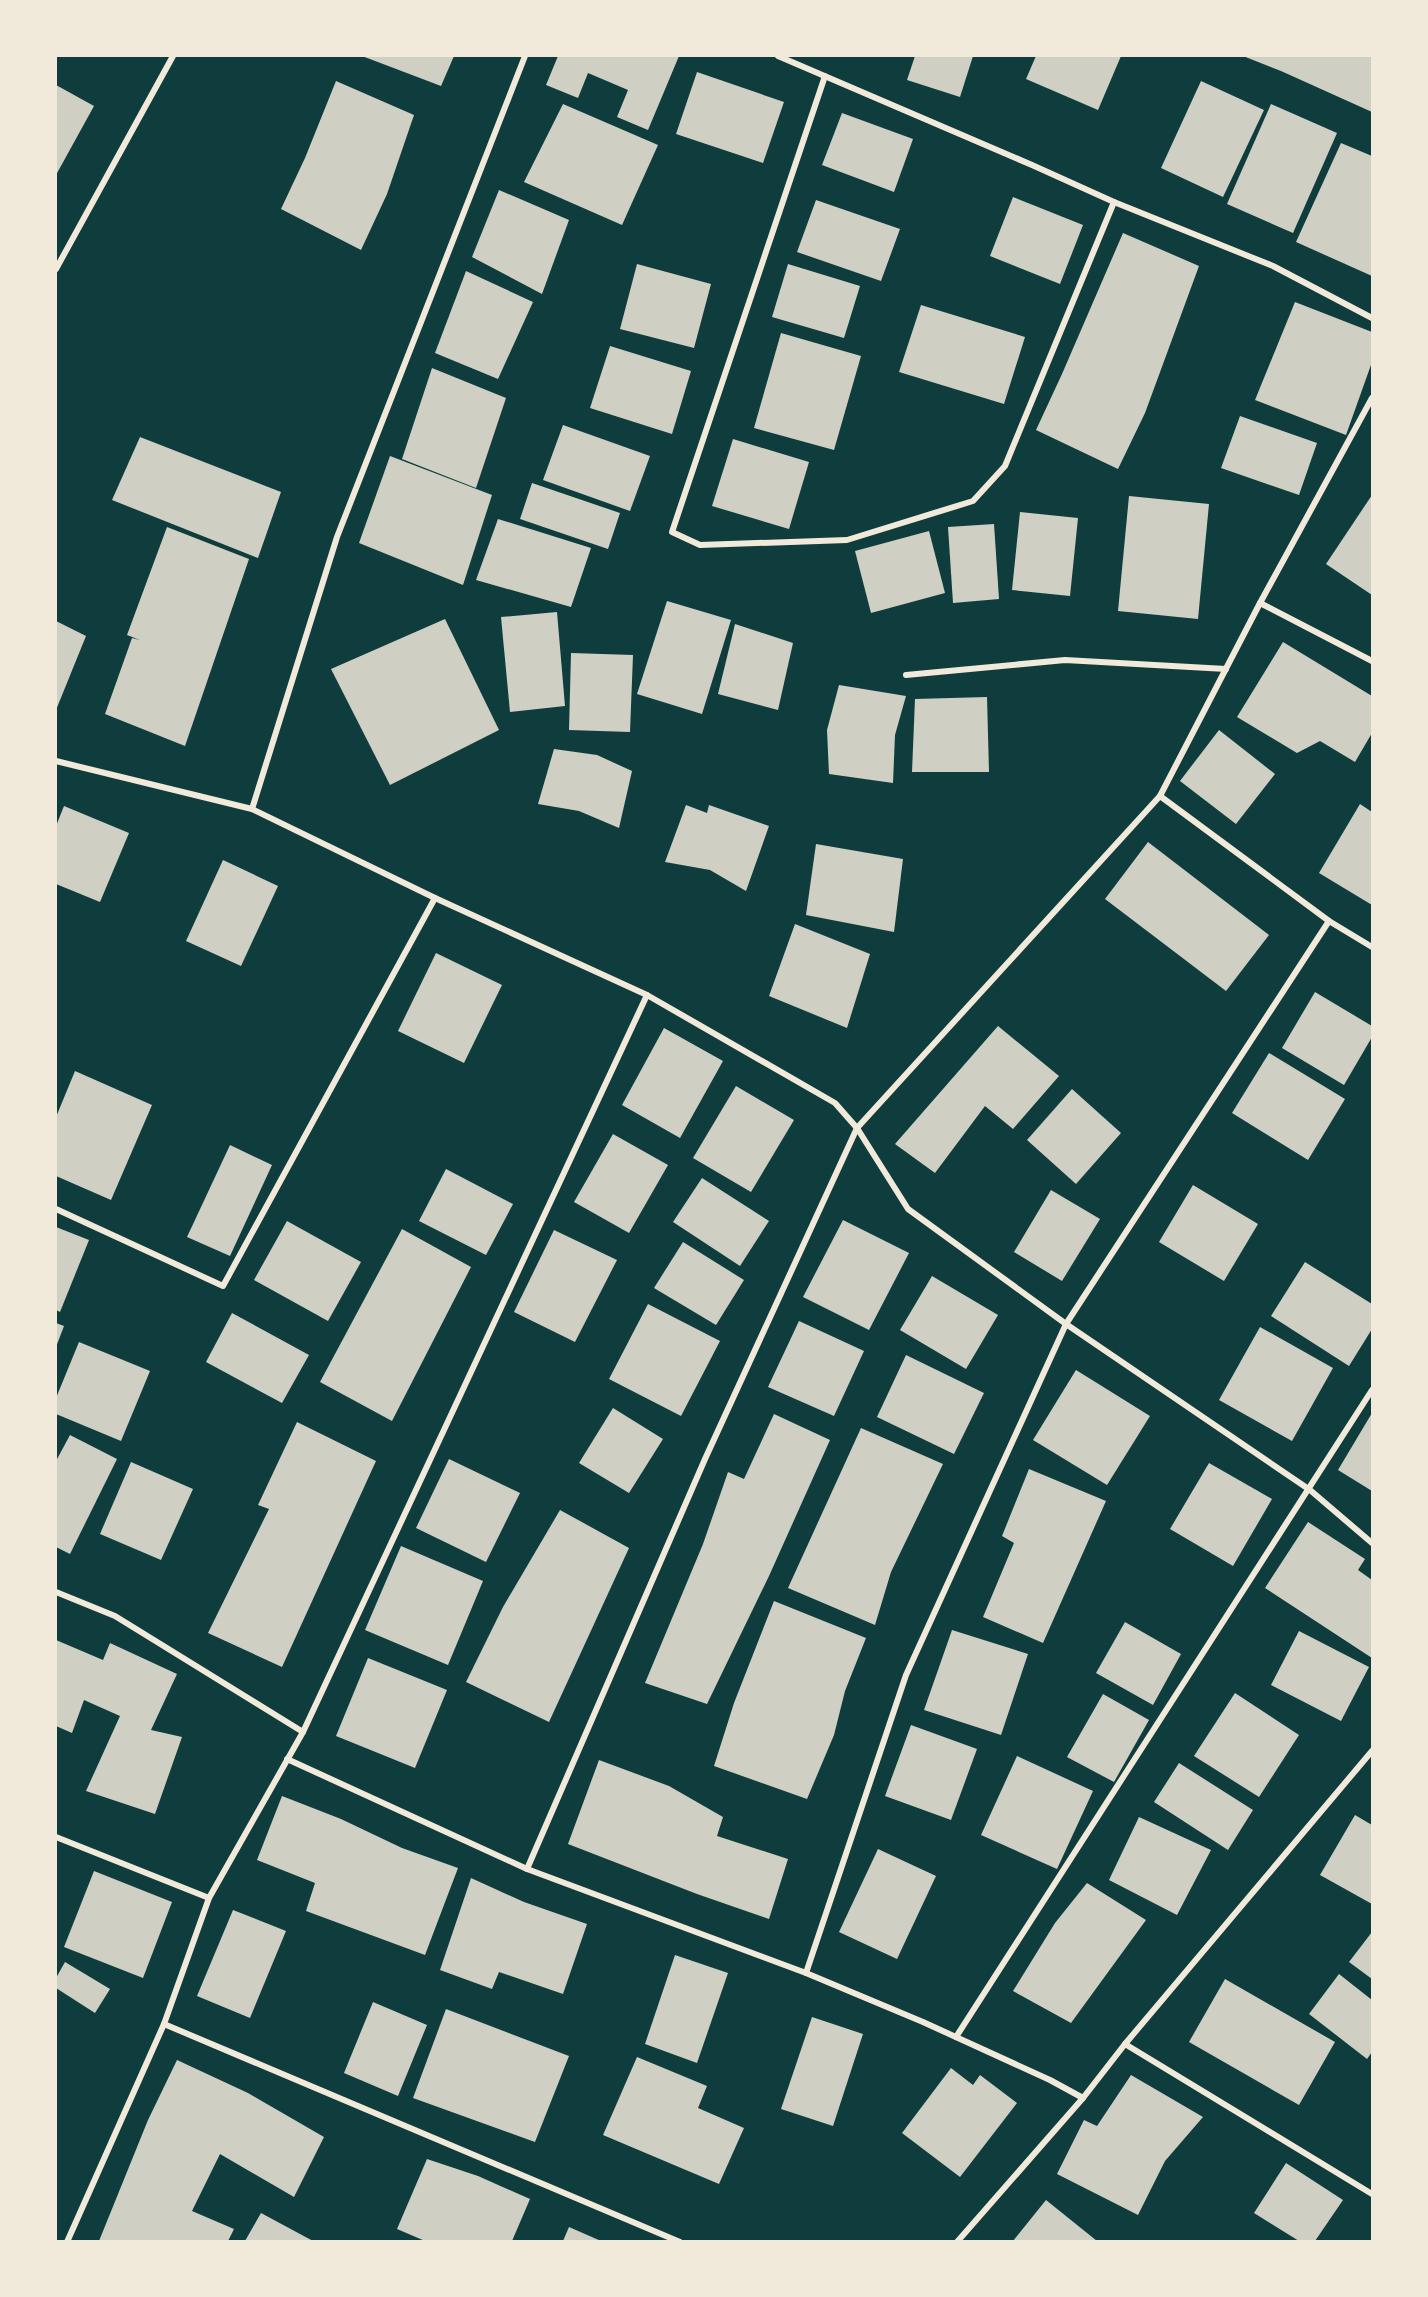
<svg xmlns="http://www.w3.org/2000/svg" width="1428" height="2297" viewBox="0 0 1428 2297" font-family="Overpass,sans-serif">
<style>
.building{fill:#cfcfc3}
.lines{fill:none;stroke-linecap:round;stroke-linejoin:round}
.minor{stroke:#f1e9da;stroke-width:6}
</style>
<rect width="100%" height="100%" fill="#0f3d3e"/>
<g class="building">
<path d="M 362,56 L 454,56 L 441,86 Z"/>
<path d="M 558,56 L 679,56 L 648,130 L 617,117 L 628,90 L 588,73 L 578,98 L 546,85 Z"/>
<path d="M 915,56 L 973,56 L 960,97 L 907,80 Z"/>
<path d="M 1036,56 L 1121,56 L 1098,110 L 1026,79 Z"/>
<path d="M 1243,56 L 1372,56 L 1372,112 L 1281,71 Z"/>
<path d="M 697,72 L 784,102 L 763,163 L 676,134 Z"/>
<path d="M 336,81 L 414,115 L 387,194 L 361,250 L 281,209 L 305,158 Z"/>
<path d="M 1201,81 L 1264,110 L 1223,197 L 1161,168 Z"/>
<path d="M 56,85 L 94,106 L 56,175 Z"/>
<path d="M 563,104 L 658,145 L 622,225 L 524,182 Z"/>
<path d="M 1271,104 L 1337,133 L 1293,233 L 1227,204 Z"/>
<path d="M 842,113 L 913,139 L 894,192 L 822,165 Z"/>
<path d="M 1341,143 L 1372,156 L 1372,276 L 1296,242 Z"/>
<path d="M 499,190 L 569,220 L 542,294 L 472,257 Z"/>
<path d="M 1013,197 L 1083,225 L 1060,284 L 990,256 Z"/>
<path d="M 816,200 L 900,229 L 881,281 L 797,252 Z"/>
<path d="M 1123,233 L 1199,266 L 1145,413 L 1118,469 L 1036,430 L 1062,374 Z"/>
<path d="M 637,264 L 711,284 L 694,348 L 620,329 Z"/>
<path d="M 788,264 L 860,286 L 844,338 L 772,317 Z"/>
<path d="M 466,271 L 533,302 L 498,379 L 435,353 Z"/>
<path d="M 1295,302 L 1372,332 L 1372,362 L 1346,435 L 1255,400 Z"/>
<path d="M 921,305 L 1025,337 L 1004,404 L 899,372 Z"/>
<path d="M 781,333 L 861,356 L 834,450 L 754,428 Z"/>
<path d="M 610,346 L 691,371 L 672,434 L 590,408 Z"/>
<path d="M 432,368 L 506,398 L 476,488 L 402,459 Z"/>
<path d="M 1240,416 L 1317,443 L 1299,495 L 1221,468 Z"/>
<path d="M 563,425 L 650,456 L 630,511 L 543,480 Z"/>
<path d="M 140,437 L 281,492 L 258,558 L 112,500 Z"/>
<path d="M 733,439 L 809,462 L 789,529 L 712,506 Z"/>
<path d="M 390,456 L 492,495 L 463,585 L 359,543 Z"/>
<path d="M 532,483 L 620,513 L 608,549 L 520,519 Z"/>
<path d="M 1372,495 L 1372,595 L 1326,564 Z"/>
<path d="M 1129,496 L 1209,504 L 1198,619 L 1118,611 Z"/>
<path d="M 1020,512 L 1078,518 L 1070,596 L 1012,590 Z"/>
<path d="M 498,519 L 591,548 L 571,607 L 476,580 Z"/>
<path d="M 994,524 L 999,599 L 953,603 L 948,527 Z"/>
<path d="M 167,527 L 249,559 L 185,746 L 105,714 L 132,638 L 140,640 L 127,635 Z"/>
<path d="M 929,531 L 945,593 L 871,613 L 855,551 Z"/>
<path d="M 667,601 L 731,620 L 702,714 L 637,694 Z"/>
<path d="M 557,612 L 565,706 L 510,712 L 501,617 Z"/>
<path d="M 445,619 L 499,730 L 390,785 L 331,669 Z"/>
<path d="M 56,621 L 86,636 L 56,710 Z"/>
<path d="M 735,624 L 793,643 L 778,710 L 718,694 Z"/>
<path d="M 1283,642 L 1372,696 L 1372,733 L 1355,762 L 1320,741 L 1297,753 L 1237,717 Z"/>
<path d="M 571,653 L 633,655 L 630,732 L 569,730 Z"/>
<path d="M 839,685 L 906,696 L 895,735 L 893,783 L 829,774 L 827,730 Z"/>
<path d="M 987,697 L 989,772 L 912,772 L 915,699 Z"/>
<path d="M 1219,730 L 1275,774 L 1236,824 L 1180,781 Z"/>
<path d="M 554,749 L 597,755 L 632,771 L 619,828 L 579,811 L 538,804 Z"/>
<path d="M 1360,804 L 1372,812 L 1372,905 L 1319,873 Z"/>
<path d="M 686,805 L 707,813 L 709,805 L 769,826 L 746,891 L 710,870 L 665,862 Z"/>
<path d="M 64,806 L 129,833 L 100,902 L 56,884 L 56,826 Z"/>
<path d="M 1148,842 L 1269,935 L 1226,991 L 1105,899 Z"/>
<path d="M 816,844 L 903,859 L 894,932 L 806,915 Z"/>
<path d="M 223,860 L 278,886 L 241,966 L 186,941 Z"/>
<path d="M 795,924 L 870,954 L 847,1028 L 769,996 Z"/>
<path d="M 436,953 L 502,985 L 464,1063 L 398,1031 Z"/>
<path d="M 1315,992 L 1372,1026 L 1372,1037 L 1344,1085 L 1282,1048 Z"/>
<path d="M 998,1026 L 1059,1076 L 1013,1129 L 985,1106 L 935,1173 L 895,1144 Z"/>
<path d="M 664,1028 L 723,1061 L 680,1138 L 622,1105 Z"/>
<path d="M 1269,1053 L 1345,1099 L 1308,1160 L 1232,1113 Z"/>
<path d="M 75,1071 L 152,1105 L 111,1200 L 56,1176 L 56,1117 Z"/>
<path d="M 736,1086 L 794,1120 L 751,1192 L 693,1158 Z"/>
<path d="M 1072,1089 L 1121,1133 L 1076,1184 L 1027,1140 Z"/>
<path d="M 613,1134 L 668,1165 L 629,1233 L 574,1202 Z"/>
<path d="M 230,1145 L 272,1165 L 230,1256 L 187,1237 Z"/>
<path d="M 446,1169 L 513,1204 L 486,1255 L 419,1221 Z"/>
<path d="M 702,1178 L 769,1221 L 740,1266 L 673,1222 Z"/>
<path d="M 1193,1185 L 1258,1224 L 1224,1281 L 1159,1242 Z"/>
<path d="M 1051,1190 L 1100,1219 L 1062,1281 L 1014,1252 Z"/>
<path d="M 843,1220 L 909,1253 L 869,1330 L 803,1297 Z"/>
<path d="M 287,1221 L 361,1262 L 328,1321 L 254,1280 Z"/>
<path d="M 56,1227 L 89,1240 L 60,1312 L 56,1310 Z"/>
<path d="M 402,1229 L 471,1267 L 392,1421 L 320,1382 Z"/>
<path d="M 554,1230 L 617,1260 L 575,1342 L 514,1312 Z"/>
<path d="M 683,1242 L 744,1280 L 716,1325 L 654,1288 Z"/>
<path d="M 1305,1262 L 1372,1304 L 1372,1329 L 1349,1366 L 1271,1316 Z"/>
<path d="M 932,1276 L 998,1315 L 966,1369 L 900,1330 Z"/>
<path d="M 648,1304 L 720,1341 L 681,1416 L 609,1379 Z"/>
<path d="M 232,1313 L 309,1355 L 282,1403 L 206,1362 Z"/>
<path d="M 799,1321 L 864,1351 L 834,1416 L 768,1387 Z"/>
<path d="M 56,1323 L 64,1326 L 56,1347 Z"/>
<path d="M 1260,1327 L 1333,1368 L 1292,1441 L 1219,1400 Z"/>
<path d="M 79,1342 L 150,1371 L 121,1441 L 56,1414 L 56,1398 Z"/>
<path d="M 906,1355 L 984,1393 L 954,1454 L 877,1417 Z"/>
<path d="M 1076,1370 L 1150,1416 L 1107,1485 L 1033,1440 Z"/>
<path d="M 613,1408 L 663,1439 L 629,1493 L 579,1463 Z"/>
<path d="M 1372,1413 L 1372,1491 L 1338,1470 Z"/>
<path d="M 774,1414 L 830,1440 L 769,1576 L 707,1704 L 645,1683 L 703,1544 L 728,1472 L 744,1479 Z"/>
<path d="M 297,1422 L 376,1461 L 282,1667 L 208,1633 L 269,1509 L 258,1505 Z"/>
<path d="M 861,1428 L 943,1464 L 891,1572 L 875,1625 L 788,1588 Z"/>
<path d="M 70,1435 L 117,1459 L 70,1554 L 56,1547 L 56,1461 Z"/>
<path d="M 449,1459 L 520,1493 L 486,1562 L 416,1528 Z"/>
<path d="M 131,1462 L 193,1489 L 161,1560 L 100,1534 Z"/>
<path d="M 1209,1463 L 1272,1499 L 1233,1566 L 1170,1529 Z"/>
<path d="M 1029,1469 L 1106,1501 L 1043,1643 L 983,1617 L 1014,1543 L 1002,1536 Z"/>
<path d="M 560,1510 L 629,1548 L 549,1722 L 466,1682 L 503,1607 Z"/>
<path d="M 1308,1522 L 1365,1559 L 1358,1570 L 1372,1580 L 1372,1658 L 1265,1588 Z"/>
<path d="M 401,1546 L 483,1581 L 448,1665 L 365,1630 Z"/>
<path d="M 774,1601 L 866,1638 L 845,1691 L 834,1735 L 807,1799 L 714,1766 L 734,1703 Z"/>
<path d="M 1125,1622 L 1181,1654 L 1153,1705 L 1096,1673 Z"/>
<path d="M 952,1630 L 1028,1654 L 1001,1735 L 924,1710 Z"/>
<path d="M 1299,1631 L 1369,1667 L 1341,1721 L 1271,1685 Z"/>
<path d="M 56,1640 L 103,1660 L 110,1643 L 177,1674 L 151,1730 L 182,1737 L 155,1814 L 86,1791 L 120,1716 L 84,1700 L 72,1733 L 56,1726 Z"/>
<path d="M 368,1658 L 447,1690 L 415,1768 L 336,1736 Z"/>
<path d="M 1235,1693 L 1299,1735 L 1259,1797 L 1194,1756 Z"/>
<path d="M 1103,1694 L 1149,1720 L 1114,1782 L 1067,1757 Z"/>
<path d="M 911,1725 L 977,1749 L 951,1820 L 885,1796 Z"/>
<path d="M 1017,1756 L 1093,1791 L 1057,1869 L 981,1835 Z"/>
<path d="M 599,1760 L 669,1786 L 723,1817 L 717,1836 L 788,1859 L 769,1919 L 697,1894 L 568,1844 Z"/>
<path d="M 1179,1763 L 1253,1810 L 1228,1850 L 1154,1802 Z"/>
<path d="M 282,1796 L 341,1819 L 402,1848 L 458,1868 L 425,1955 L 306,1911 L 315,1883 L 257,1860 Z"/>
<path d="M 1355,1815 L 1372,1825 L 1372,1904 L 1320,1875 Z"/>
<path d="M 1139,1817 L 1211,1850 L 1177,1915 L 1109,1880 Z"/>
<path d="M 878,1849 L 936,1876 L 897,1959 L 839,1932 Z"/>
<path d="M 94,1871 L 172,1902 L 143,1978 L 64,1947 Z"/>
<path d="M 471,1878 L 524,1902 L 587,1924 L 563,1994 L 499,1972 L 492,1989 L 440,1970 Z"/>
<path d="M 1087,1883 L 1146,1920 L 1071,2023 L 1013,1991 L 1055,1923 Z"/>
<path d="M 233,1910 L 286,1931 L 250,2018 L 197,1996 Z"/>
<path d="M 1372,1932 L 1372,1979 L 1349,1962 Z"/>
<path d="M 675,1955 L 728,1973 L 697,2063 L 645,2044 Z"/>
<path d="M 65,1962 L 110,1989 L 95,2013 L 56,1988 L 56,1978 Z"/>
<path d="M 1339,1974 L 1372,2000 L 1372,2052 L 1367,2059 L 1309,2014 Z"/>
<path d="M 1225,1979 L 1335,2042 L 1299,2105 L 1189,2042 Z"/>
<path d="M 373,2002 L 427,2025 L 398,2096 L 344,2073 Z"/>
<path d="M 446,2009 L 569,2056 L 535,2142 L 413,2098 Z"/>
<path d="M 812,2017 L 863,2034 L 833,2126 L 781,2109 Z"/>
<path d="M 637,2057 L 707,2086 L 698,2108 L 744,2128 L 719,2184 L 603,2135 Z"/>
<path d="M 177,2060 L 248,2093 L 324,2137 L 294,2197 L 220,2154 L 192,2211 L 234,2229 L 228,2241 L 99,2241 L 148,2120 Z"/>
<path d="M 951,2068 L 973,2085 L 980,2075 L 1017,2103 L 960,2177 L 902,2133 Z"/>
<path d="M 1131,2075 L 1203,2117 L 1165,2161 L 1138,2215 L 1057,2174 L 1084,2120 L 1097,2126 Z"/>
<path d="M 427,2159 L 478,2176 L 530,2199 L 512,2241 L 425,2241 L 397,2229 Z"/>
<path d="M 1286,2163 L 1343,2200 L 1315,2241 L 1299,2241 L 1254,2213 Z"/>
<path d="M 1046,2200 L 1097,2241 L 1013,2241 Z"/>
<path d="M 261,2213 L 313,2241 L 245,2241 Z"/>
<path d="M 569,2227 L 601,2241 L 563,2241 Z"/>
</g>
<g class="lines">
<g class="minor">
<path d="M 778,56 L 1032,165 L 1114,202 L 1273,266 L 1372,318"/>
<path d="M 825,76 L 672,532 L 700,545 L 847,540 L 973,501 L 1005,466 L 1114,202"/>
<path d="M 56,269 L 173,56"/>
<path d="M 1260,603 L 1372,661"/>
<path d="M 906,675 L 1065,660 L 1226,669"/>
<path d="M 56,761 L 252,809 L 435,898 L 647,995 L 835,1103 L 857,1128 L 908,1209 L 1066,1324 L 1310,1490 L 1372,1543"/>
<path d="M 1160,796 L 1329,921 L 1372,947"/>
<path d="M 252,809 L 337,537 L 525,56"/>
<path d="M 56,1209 L 223,1286 L 435,898"/>
<path d="M 56,1592 L 115,1616 L 303,1732"/>
<path d="M 287,1759 L 527,1869 L 806,1973 L 923,2022 L 1050,2080 L 1083,2098"/>
<path d="M 56,1837 L 209,1898"/>
<path d="M 527,1869 L 705,1459 L 857,1128 L 1160,796 L 1260,603 L 1372,398"/>
<path d="M 806,1973 L 906,1675 L 1066,1324 L 1329,921"/>
<path d="M 164,2024 L 680,2242"/>
<path d="M 956,2037 L 1372,1390"/>
<path d="M 1125,2044 L 1372,2194"/>
<path d="M 67,2242 L 164,2024 L 209,1898 L 303,1732 L 647,995"/>
<path d="M 957,2242 L 1083,2098 L 1125,2044 L 1372,1751"/>
</g>
</g>
<rect width="1428" height="2297" fill="none" stroke="#f1e9da" stroke-width="114"/>
</svg>
